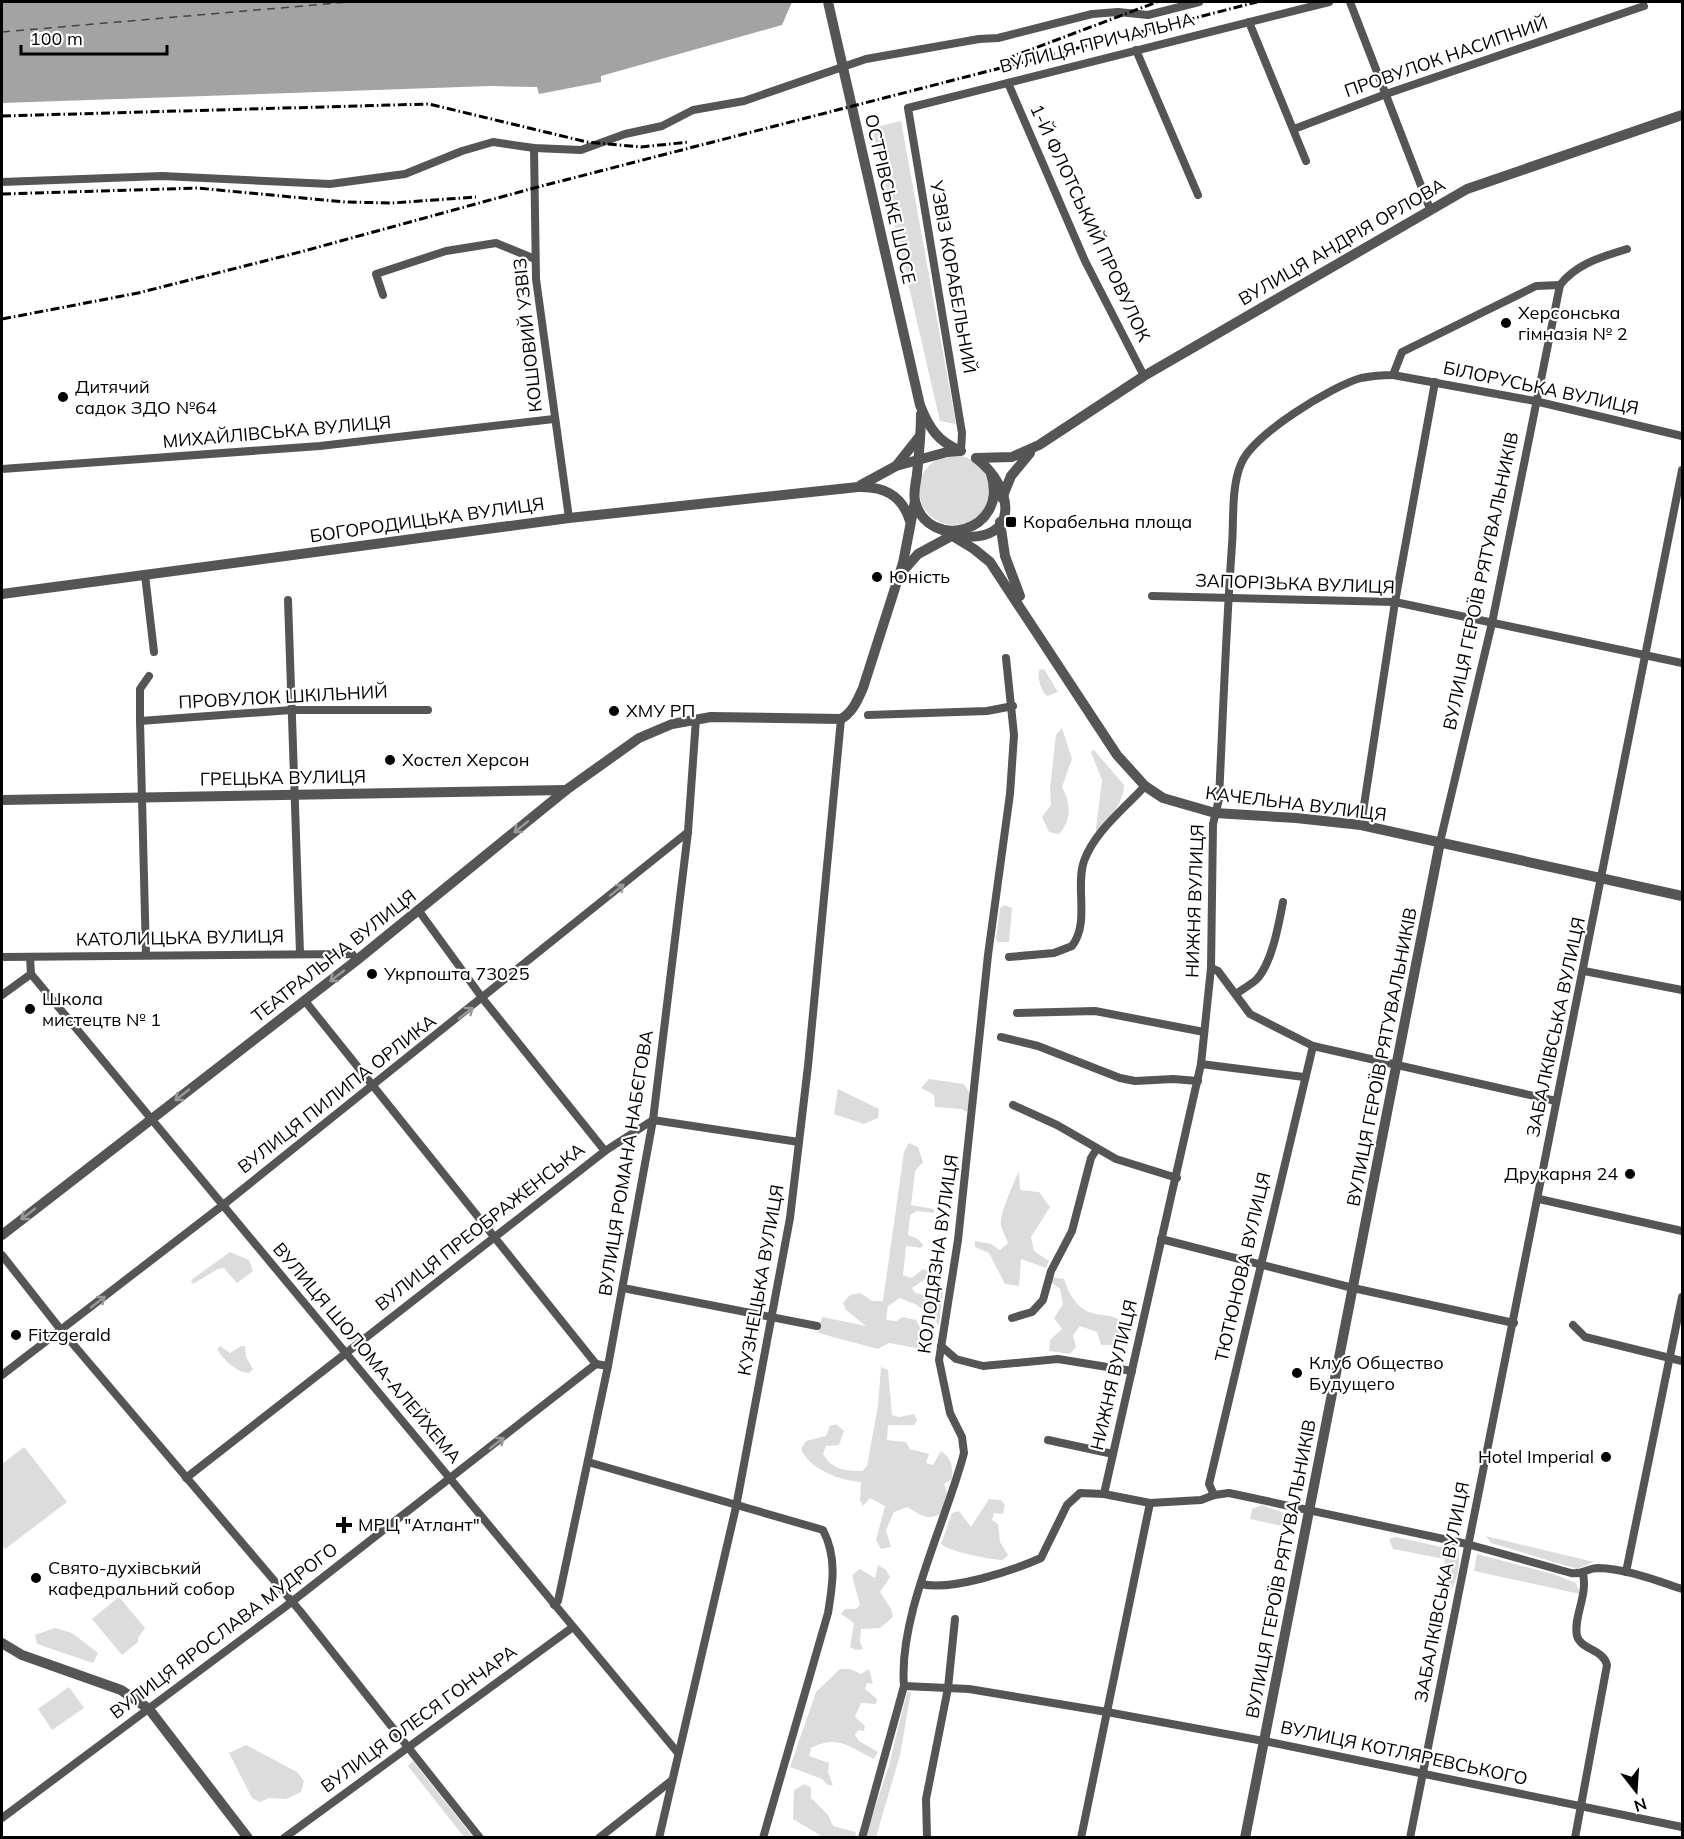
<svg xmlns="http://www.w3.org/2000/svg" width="1684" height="1839" viewBox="0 0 1684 1839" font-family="Mulish,sans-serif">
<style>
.green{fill:#dcdcdc}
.water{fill:#a3a3a3}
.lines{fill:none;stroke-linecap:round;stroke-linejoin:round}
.ferry{stroke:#444;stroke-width:1.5;stroke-dasharray:8 6;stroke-linecap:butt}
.minor{stroke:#555;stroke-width:8}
.tertiary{stroke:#555;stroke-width:10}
.rail{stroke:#000;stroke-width:3;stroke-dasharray:9 3 1.5 3;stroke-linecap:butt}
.oneway{stroke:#999}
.poi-dot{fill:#000;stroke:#fff;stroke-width:2}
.labels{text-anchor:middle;stroke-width:4.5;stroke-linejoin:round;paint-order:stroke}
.street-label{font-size:18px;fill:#000;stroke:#fff}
.poi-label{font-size:18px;fill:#000;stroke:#fff;text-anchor:start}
</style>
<rect width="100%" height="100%" fill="#fff"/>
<g class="green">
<path d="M 901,121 L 956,424 L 940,421 L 872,128 Z"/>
<circle cx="954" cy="490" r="35"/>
<path d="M 1044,669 L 1058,692 L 1047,696 C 1041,691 1037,678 1039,670 Z"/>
<path d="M 1062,728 L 1072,759 L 1062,787 C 1071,804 1072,819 1059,834 L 1049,832 L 1042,817 L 1051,805 L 1050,789 L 1056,735 Z"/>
<path d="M 1094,750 L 1124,785 C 1124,806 1105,820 1095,837 L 1102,780 L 1091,752 Z"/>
<path d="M 1004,905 L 1012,908 L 1009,942 L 998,942 L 996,939 L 1000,908 Z"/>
<path d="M 929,1079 L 964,1084 C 971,1094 974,1102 966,1112 L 962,1109 L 935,1107 L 934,1095 L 921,1088 Z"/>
<path d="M 838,1089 L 879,1109 L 878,1118 L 864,1124 L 834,1114 Z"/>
<path d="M 909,1143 L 918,1147 L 923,1162 L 915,1171 L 911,1205 L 934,1209 L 934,1213 L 917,1211 L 910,1215 L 908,1235 L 918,1239 L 923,1245 L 921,1248 L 906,1246 L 903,1275 L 912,1278 L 923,1269 L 940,1274 L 938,1279 L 928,1277 L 912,1288 L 915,1293 L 934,1297 L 937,1292 L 943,1291 L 939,1325 L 917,1305 L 900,1298 L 888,1306 L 886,1320 L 897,1321 L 902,1317 L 916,1320 L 932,1351 L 889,1343 L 878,1349 L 818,1333 L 822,1317 L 866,1326 L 846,1310 L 843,1303 L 850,1295 L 860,1293 L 872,1301 L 883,1301 L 904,1152 Z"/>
<path d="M 1019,1171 L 1020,1190 L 1039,1192 L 1050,1207 L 1031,1237 L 1034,1251 L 1049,1261 L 1046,1268 L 1021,1259 L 1019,1286 L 1005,1284 L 989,1253 L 975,1247 L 975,1241 L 991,1244 L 1000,1250 L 1008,1243 C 1006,1237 1002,1231 1001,1225 C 999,1214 1014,1183 1019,1171 Z"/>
<path d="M 230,1252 L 249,1260 L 253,1271 L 237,1283 L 224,1268 L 218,1269 L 193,1284 L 191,1280 Z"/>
<path d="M 1052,1277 L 1064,1279 C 1069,1295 1078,1310 1095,1314 C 1104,1316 1109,1314 1118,1319 L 1119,1332 L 1114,1345 L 1101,1345 L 1097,1332 L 1080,1326 L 1073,1335 L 1076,1347 L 1070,1354 L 1049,1351 L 1050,1340 L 1062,1329 L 1054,1318 L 1063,1304 L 1060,1289 L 1050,1282 Z"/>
<path d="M 220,1346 L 230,1353 L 241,1346 L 245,1346 L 246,1357 L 253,1369 L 249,1373 C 235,1372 224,1360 217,1349 Z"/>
<path d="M 881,1367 L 888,1370 L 892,1415 L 899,1417 L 914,1414 L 917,1420 L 914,1425 L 888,1425 L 887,1440 L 906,1442 L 910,1449 L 929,1454 L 926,1463 L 933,1465 L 941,1451 C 952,1459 953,1466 952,1479 L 944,1484 L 947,1493 L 941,1513 C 928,1522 919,1514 907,1507 L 894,1512 L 886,1530 L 891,1547 L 881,1549 L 876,1540 L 885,1506 L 870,1498 L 863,1506 L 860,1500 L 861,1482 C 841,1481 809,1469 801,1449 L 806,1441 L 826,1436 L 830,1426 L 836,1424 L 844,1431 L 839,1445 L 826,1446 L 823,1454 C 833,1470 845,1471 862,1471 L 867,1466 L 878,1406 Z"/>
<path d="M 24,1447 L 67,1502 L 5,1549 L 2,1545 L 2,1464 Z"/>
<path d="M 989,1499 L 1001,1500 L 1005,1505 L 1003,1514 L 994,1513 L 992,1520 L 998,1524 L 1000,1542 L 1008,1555 L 1003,1560 C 991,1560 948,1551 941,1544 L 952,1513 L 959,1511 L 971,1527 Z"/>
<path d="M 1262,1505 L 1294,1517 L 1292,1528 L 1250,1519 L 1252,1509 Z"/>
<path d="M 1486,1536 L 1594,1562 L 1577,1569 L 1491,1543 Z"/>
<path d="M 1396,1537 L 1459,1551 C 1460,1564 1458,1582 1449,1592 L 1439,1592 L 1445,1559 L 1393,1549 L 1389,1539 Z"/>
<path d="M 1477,1554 L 1553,1574 L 1576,1583 L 1580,1594 L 1474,1571 Z"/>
<path d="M 878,1565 L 886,1570 L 890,1577 L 880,1592 L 891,1609 L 893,1617 L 880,1628 L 861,1629 L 860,1642 L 863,1649 L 856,1650 L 850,1647 L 854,1623 L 841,1614 L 845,1609 L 856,1609 L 860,1605 L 852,1575 L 860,1569 L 875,1578 Z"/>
<path d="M 119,1597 L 145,1628 L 138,1638 L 138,1642 L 122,1655 L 92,1619 Z"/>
<path d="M 55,1628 L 72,1633 L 98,1653 L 93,1663 L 37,1644 L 35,1635 Z"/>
<path d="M 840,1669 L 850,1669 L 861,1674 L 869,1669 L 873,1684 L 867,1683 L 865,1689 L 877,1699 L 876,1704 L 861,1703 L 855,1717 L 865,1726 L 864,1731 L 858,1730 L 855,1735 L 859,1741 L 878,1752 L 874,1759 C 849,1747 838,1734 811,1748 L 809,1756 L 829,1763 L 828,1772 L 833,1785 L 828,1785 L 822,1779 L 790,1767 L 816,1692 Z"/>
<path d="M 69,1687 L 84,1708 L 52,1730 L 38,1709 Z"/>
<path d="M 907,1692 L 911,1692 L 900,1755 L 876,1837 L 865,1838 L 889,1765 Z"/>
<path d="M 246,1745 L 297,1772 L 304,1781 L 301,1792 L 286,1799 L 269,1798 L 260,1802 L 252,1798 L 229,1753 Z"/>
<path d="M 413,1761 L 473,1837 L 464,1837 L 408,1766 Z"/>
<path d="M 805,1784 L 811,1788 L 811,1798 L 828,1815 L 833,1826 L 856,1832 L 855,1837 L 823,1837 L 793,1819 L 794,1790 Z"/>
</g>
<path class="water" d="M 2,2 L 792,2 L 782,25 L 601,76 L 601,82 L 539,94 L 537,87 L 490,86 L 2,103 Z"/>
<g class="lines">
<path class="ferry" d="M 2,32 L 349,2"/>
<g class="minor">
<path d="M 1350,2 L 1430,209"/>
<path d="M 1249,22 L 1306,161"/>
<path d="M 1136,50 L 1198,195"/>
<path d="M 1008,83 L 1085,261 L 1144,376"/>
<path d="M 1294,129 L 1386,94 L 1644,6"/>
<path d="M 534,148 L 536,279 L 569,518"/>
<path d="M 2,182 L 162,176 L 330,184 L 405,174 L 462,151 L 493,142 L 534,148 L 581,150 L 625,134 L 662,126 L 693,110 L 744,101 L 866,59 L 979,39 L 998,38 L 1092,14 L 1118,12 L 1148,15 L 1199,2"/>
<path d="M 383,295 L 376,274 L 446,251 L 496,243 L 535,259"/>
<path d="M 1393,375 L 1535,401 L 1682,436"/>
<path d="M 961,451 L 962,433 L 908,108 L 1329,2"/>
<path d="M 2,469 L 320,446 L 554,419"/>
<path d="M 145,575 L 154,652"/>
<path d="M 1152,596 L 1395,602 L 1682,663"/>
<path d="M 288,600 L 300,953"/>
<path d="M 868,715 L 987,711 L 1013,706"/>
<path d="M 140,721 L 292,710 L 428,710"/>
<path d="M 1361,825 L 1395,602 L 1435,382"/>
<path d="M 1440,842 L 1492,623 L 1560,285 C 1577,263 1602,257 1627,249"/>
<path d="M 419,911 L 483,999 L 605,1151"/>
<path d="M 146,955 L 140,721 L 140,689 L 149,676"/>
<path d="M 2,957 L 352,954 L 357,960"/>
<path d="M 1009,957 L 1054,953 L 1072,946 C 1090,923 1075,887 1084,861 C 1095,831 1124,809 1145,786"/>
<path d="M 1211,968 L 1218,971 L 1250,1014 L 1313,1046 L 1556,1101"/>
<path d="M 1584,971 L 1682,990"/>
<path d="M 31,974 L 678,1753"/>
<path d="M 1236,994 C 1243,989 1250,985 1256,980 C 1272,964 1279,923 1283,902"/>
<path d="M 2,995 L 31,974 L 30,957"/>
<path d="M 305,1001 L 596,1364"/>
<path d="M 1017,1013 L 1095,1011 L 1204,1032"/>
<path d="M 1001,1037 L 1038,1046 L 1120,1078 L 1135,1081 L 1173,1079 L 1198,1081"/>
<path d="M 1201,1064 L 1304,1077"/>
<path d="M 1013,1105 L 1057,1125 L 1116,1159 L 1177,1178"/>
<path d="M 1539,1199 L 1682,1231"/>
<path d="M 1161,1239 L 1353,1288 L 1514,1323"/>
<path d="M 2,1255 L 61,1330 L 300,1611 L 480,1838"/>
<path d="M 623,1288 L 817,1326"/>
<path d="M 1012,1318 L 1032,1312 L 1043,1300 L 1051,1271 L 1072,1231 L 1091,1158 L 1096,1150"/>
<path d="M 1573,1325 L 1585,1337 L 1682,1361"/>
<path d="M 941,1346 L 956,1359 L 983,1366 L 1058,1359 L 1132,1371"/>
<path d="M 2,1375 L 223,1205 L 688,832"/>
<path d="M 1048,1440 L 1113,1454"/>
<path d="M 588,1462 L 823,1530 C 837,1557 833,1583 828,1613 L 763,1838"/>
<path d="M 186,1478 L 605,1151 L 653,1120 L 799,1142"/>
<path d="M 1104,1494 L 1201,1064 L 1211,968 L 1213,824 L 1219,799 C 1223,714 1226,629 1232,545 C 1234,520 1231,487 1241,464 C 1252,435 1332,386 1361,378 C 1371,376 1382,375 1393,375 L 1402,352 L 1536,286 L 1560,285"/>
<path d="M 1214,1495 L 1209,1484 L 1313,1046"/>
<path d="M 1626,1572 L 1682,1297"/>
<path d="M 921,1584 C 952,1591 1012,1571 1041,1558 L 1067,1505 L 1080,1493 L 1104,1494 L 1150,1503 L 1201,1500 L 1214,1495 L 1229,1493 L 1467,1544 L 1571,1573 C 1582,1575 1588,1568 1598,1568 C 1627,1569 1655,1580 1682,1589"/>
<path d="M 554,1605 L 558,1601 L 608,1366 L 653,1120 L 688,832 L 696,719"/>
<path d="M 904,1686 L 969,1689 L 1107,1712 L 1269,1742 L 1682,1827"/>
<path d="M 2,1818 L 285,1607 L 596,1364 L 608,1366"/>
<path d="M 284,1838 L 573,1627"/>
<path d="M 599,1838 L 671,1781"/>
<path d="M 659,1838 L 736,1507 L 790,1218 L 808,1066 L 841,719"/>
<path d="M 862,1838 L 904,1686 C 898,1616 946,1522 964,1453 L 962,1437 L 950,1413 L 939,1360 L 958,1240 L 988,955 L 1010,794 L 1014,735 L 1006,658"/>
<path d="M 927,1838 L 926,1799 L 948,1688 L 955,1619"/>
<path d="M 1081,1838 L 1150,1503"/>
<path d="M 1410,1838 L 1682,470"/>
<path d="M 1575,1838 L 1607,1665 C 1603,1649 1581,1650 1577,1636 C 1573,1617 1588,1596 1583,1574"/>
</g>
<g class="tertiary">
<path d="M 828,2 L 920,405 C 929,428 938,442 961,451"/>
<path d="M 921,414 C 921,433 919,454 917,474 C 916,483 913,491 915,501 C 928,553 1010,532 991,474"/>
<path d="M 976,458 L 1012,457 L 1039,445 L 1144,376 L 1467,189 L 1682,115"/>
<path d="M 896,466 L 947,452 L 959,451"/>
<path d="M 861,485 L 896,466 L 919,437"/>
<path d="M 1002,498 L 1011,476 L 1030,453"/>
<path d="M 1000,522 L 1005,556 L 1020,596"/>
<path d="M 941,529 L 974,549 L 990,562 L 1117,755 L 1145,786 L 1163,798 L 1215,813 L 1296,818 L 1361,825 L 1682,896"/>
<path d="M 958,536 C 1022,544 1014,487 976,458"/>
<path d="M 903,571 L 918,554 L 955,534"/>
<path d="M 2,594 L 569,518 L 858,487 C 884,486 902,495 910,521"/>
<path d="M 2,800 L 566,790"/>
<path d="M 2,1235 L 357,960 L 566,790 L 639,738 L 672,724 L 711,717 L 841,719 C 853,712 857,701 863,688 L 903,563 L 915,501"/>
<path d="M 2,1643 L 22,1655 L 121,1690 L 149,1709 L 248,1838"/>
<path d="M 1245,1838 L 1440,842"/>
</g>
<g class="rail">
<path d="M 1006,59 L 1157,2"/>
<path d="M 2,116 L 429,104 L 587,142 L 641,147 L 689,142"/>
<path d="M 2,194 L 197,188 L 345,202 L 392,203 L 476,197"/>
<path d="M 2,319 L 138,293 L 304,251 L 534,188 L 1257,2"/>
</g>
</g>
<defs><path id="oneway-shaft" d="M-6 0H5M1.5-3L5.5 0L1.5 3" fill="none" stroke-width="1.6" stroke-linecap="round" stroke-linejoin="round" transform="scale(1.5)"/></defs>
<g class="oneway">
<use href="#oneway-shaft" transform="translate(521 827) rotate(141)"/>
<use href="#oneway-shaft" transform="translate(617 890) rotate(-39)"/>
<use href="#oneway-shaft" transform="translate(337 976) rotate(142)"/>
<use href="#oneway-shaft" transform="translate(466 1013) rotate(-38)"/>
<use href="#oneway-shaft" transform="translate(182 1095) rotate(142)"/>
<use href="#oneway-shaft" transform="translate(28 1214) rotate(142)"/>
<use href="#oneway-shaft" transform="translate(98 1302) rotate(-38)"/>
<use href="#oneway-shaft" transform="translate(497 1443) rotate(-38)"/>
</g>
<g class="poi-dot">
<circle cx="1506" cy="323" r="6"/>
<circle cx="63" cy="397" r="6"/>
<rect x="1005" y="516" width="12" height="12" rx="3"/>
<circle cx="877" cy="577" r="6"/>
<circle cx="614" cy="711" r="6"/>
<circle cx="390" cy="760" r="6"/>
<circle cx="372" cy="974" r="6"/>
<circle cx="30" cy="1009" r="6"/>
<circle cx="1630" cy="1174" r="6"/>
<circle cx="16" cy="1335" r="6"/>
<circle cx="1297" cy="1373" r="6"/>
<circle cx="1606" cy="1457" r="6"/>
<path d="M341 1516h6v6h6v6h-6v6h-6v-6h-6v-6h6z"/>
<circle cx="36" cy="1578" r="6"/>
</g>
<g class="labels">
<g class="street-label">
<text transform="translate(1097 43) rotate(-14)" y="6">ВУЛИЦЯ ПРИЧАЛЬНА</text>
<text transform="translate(1446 57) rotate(-19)" y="6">ПРОВУЛОК НАСИПНИЙ</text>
<text transform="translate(890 199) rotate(77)" y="6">ОСТРІВСЬКЕ ШОСЕ</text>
<text transform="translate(1090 223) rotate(65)" y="6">1-Й ФЛОТСЬКИЙ ПРОВУЛОК</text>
<text transform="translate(1342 242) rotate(-30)" y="6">ВУЛИЦЯ АНДРІЯ ОРЛОВА</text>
<text transform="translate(953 277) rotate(80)" y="6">УЗВІЗ КОРАБЕЛЬНИЙ</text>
<text transform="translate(528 335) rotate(-96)" y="6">КОШОВИЙ УЗВІЗ</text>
<text transform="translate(1541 388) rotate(12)" y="6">БІЛОРУСЬКА ВУЛИЦЯ</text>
<text transform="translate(277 432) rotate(-5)" y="6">МИХАЙЛІВСЬКА ВУЛИЦЯ</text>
<text transform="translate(427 520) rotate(-8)" y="6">БОГОРОДИЦЬКА ВУЛИЦЯ</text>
<text transform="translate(1481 581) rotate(-78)" y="6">ВУЛИЦЯ ГЕРОЇВ РЯТУВАЛЬНИКІВ</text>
<text transform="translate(1295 584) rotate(2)" y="6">ЗАПОРІЗЬКА ВУЛИЦЯ</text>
<text transform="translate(283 697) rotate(-3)" y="6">ПРОВУЛОК ШКІЛЬНИЙ</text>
<text transform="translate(283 778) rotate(-1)" y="6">ГРЕЦЬКА ВУЛИЦЯ</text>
<text transform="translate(1296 804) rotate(7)" y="6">КАЧЕЛЬНА ВУЛИЦЯ</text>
<text transform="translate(1195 901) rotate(-88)" y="6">НИЖНЯ ВУЛИЦЯ</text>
<text transform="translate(180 938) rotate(-1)" y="6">КАТОЛИЦЬКА ВУЛИЦЯ</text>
<text transform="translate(334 956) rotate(-38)" y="6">ТЕАТРАЛЬНА ВУЛИЦЯ</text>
<text transform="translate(1556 1027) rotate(-78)" y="6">ЗАБАЛКІВСЬКА ВУЛИЦЯ</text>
<text transform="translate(1382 1057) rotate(-79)" y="6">ВУЛИЦЯ ГЕРОЇВ РЯТУВАЛЬНИКІВ</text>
<text transform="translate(337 1094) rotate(-38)" y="6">ВУЛИЦЯ ПИЛИПА ОРЛИКА</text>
<text transform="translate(626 1163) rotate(-81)" y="6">ВУЛИЦЯ РОМАНА НАБЄГОВА</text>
<text transform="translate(480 1227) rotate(-38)" y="6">ВУЛИЦЯ ПРЕОБРАЖЕНСЬКА</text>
<text transform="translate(938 1254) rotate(-82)" y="6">КОЛОДЯЗНА ВУЛИЦЯ</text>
<text transform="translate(1243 1267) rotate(-77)" y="6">ТЮТЮНОВА ВУЛИЦЯ</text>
<text transform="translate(761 1280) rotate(-80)" y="6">КУЗНЕЦЬКА ВУЛИЦЯ</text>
<text transform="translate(367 1353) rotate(50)" y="6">ВУЛИЦЯ ШОЛОМА-АЛЕЙХЕМА</text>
<text transform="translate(1114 1375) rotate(-77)" y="6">НИЖНЯ ВУЛИЦЯ</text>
<text transform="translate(1281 1569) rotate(-79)" y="6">ВУЛИЦЯ ГЕРОЇВ РЯТУВАЛЬНИКІВ</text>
<text transform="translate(1442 1592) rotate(-79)" y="6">ЗАБАЛКІВСЬКА ВУЛИЦЯ</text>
<text transform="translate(224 1631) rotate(-37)" y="6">ВУЛИЦЯ ЯРОСЛАВА МУДРОГО</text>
<text transform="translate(419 1719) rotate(-36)" y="6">ВУЛИЦЯ ОЛЕСЯ ГОНЧАРА</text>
<text transform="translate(1404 1753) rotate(12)" y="6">ВУЛИЦЯ КОТЛЯРЕВСЬКОГО</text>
</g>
<g class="poi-label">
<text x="1518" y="319">Херсонська<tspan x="1518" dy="21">гімназія № 2</tspan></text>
<text x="75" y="393">Дитячий<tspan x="75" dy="21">садок ЗДО №64</tspan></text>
<text x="1023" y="528">Корабельна площа</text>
<text x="889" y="583">Юність</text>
<text x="626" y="717">ХМУ РП</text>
<text x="402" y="766">Хостел Херсон</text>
<text x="384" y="980">Укрпошта 73025</text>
<text x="42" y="1005">Школа<tspan x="42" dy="21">мистецтв № 1</tspan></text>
<text x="1618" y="1180" text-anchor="end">Друкарня 24</text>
<text x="28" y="1341">Fitzgerald</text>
<text x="1309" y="1369">Клуб Общество<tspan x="1309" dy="21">Будущего</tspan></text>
<text x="1594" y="1463" text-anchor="end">Hotel Imperial</text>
<text x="358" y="1531">МРЦ "Атлант"</text>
<text x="48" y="1574">Свято-духівський<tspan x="48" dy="21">кафедральний собор</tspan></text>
</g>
</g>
<rect width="1684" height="1839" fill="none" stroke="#000000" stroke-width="6"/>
<g transform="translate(1636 1791) rotate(163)" stroke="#ffffff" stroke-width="4.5" paint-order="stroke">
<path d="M0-4.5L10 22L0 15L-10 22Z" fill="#000000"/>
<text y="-9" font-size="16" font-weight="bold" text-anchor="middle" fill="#000000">N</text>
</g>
<path d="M21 45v9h146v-9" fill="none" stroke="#000000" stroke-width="3"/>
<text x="30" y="45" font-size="18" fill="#000000" stroke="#ffffff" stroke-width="4.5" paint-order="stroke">100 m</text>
</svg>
